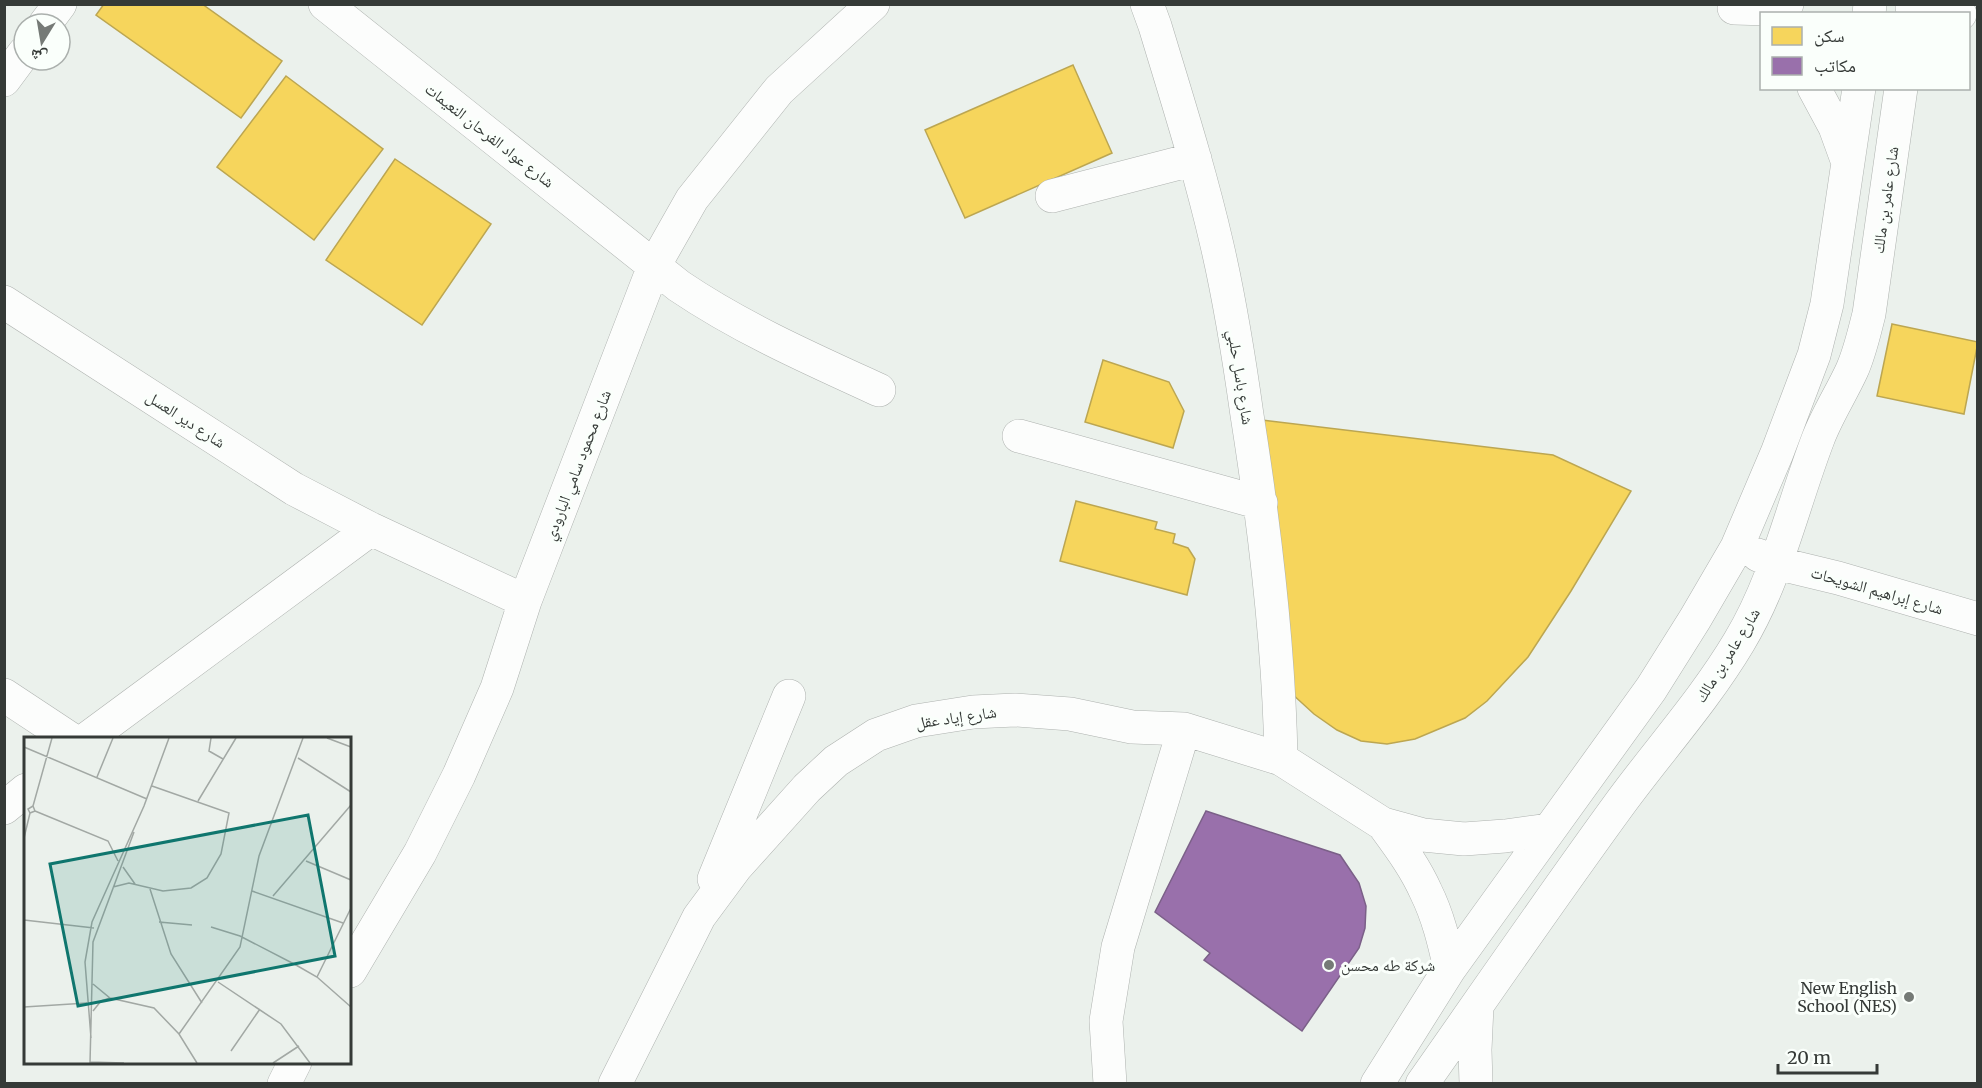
<svg xmlns="http://www.w3.org/2000/svg" width="1982" height="1088" font-family="Merriweather,'Noto Naskh Arabic',serif">
<style>
.homes{fill:#f6d55c;stroke:#bca651;stroke-width:1.5}
.offices{fill:#9970ab;stroke:#7b6088;stroke-width:1.5}
.lines{fill:none;stroke-linecap:round;stroke-linejoin:round}
.minor-casing{stroke:#aeb2af;stroke-width:34}
.minor{stroke:#fcfdfc;stroke-width:33}
.poi-dot{fill:#757a76;stroke:#fafffb;stroke-width:2}
.labels{text-anchor:middle;stroke-width:6;stroke-linejoin:round;paint-order:stroke}
.street-label{font-size:16px;fill:#353a37;stroke:#fafffb}
.poi-label{font-size:16px;fill:#353a37;stroke:#fafffb;text-anchor:start}
.inset-road{fill:none;stroke:#a2a8a4;stroke-width:1.5}
.view{fill:#0f766e;fill-opacity:0.15;stroke:#0f766e;stroke-width:3}
.inset-edge{fill:none;stroke:#353a37;stroke-width:3}
</style>
<rect width="100%" height="100%" fill="#ebf1ec"/>
<path class="homes" d="M104 4H202L282 61 241 118 96 15Z
M1073 65 1112 153 965 218 925 130Z
M286 76 383 149 314 240 217 167Z
M395 159 491 224 422 325 326 260Z
M1892 324 1978 342 1964 414 1877 396Z
M1103 360 1169 382 1184 411 1173 448 1085 422Z
M1262 420 1553 455 1631 491 1571 591 1528 657 1487 701 1465 718 1415 739 1387 744 1361 741 1337 730 1314 714 1291 693Z
M1076 501 1157 522 1155 529 1175 534 1173 543 1188 548 1195 559 1187 595 1060 561Z"/>
<path class="offices" d="M1206 811 1340 855 1359 883 1366 906 1365 928 1359 948 1302 1031 1204 960 1210 953 1155 912Z"/>
<g class="lines">
<g class="minor-casing">
<path id="minor" d="M325 4 679 286C741 328 811 359 879 390
M1147 4 1155 26C1177 99 1200 171 1217 245 1230 301 1239 358 1247 415 1265 529 1279 644 1281 759
M1912 7 1960 14
M1734 8 1769 9 1787 4
M1869 14 1870 4
M45 24 60 4
M4 80 24 53
M1814 88 1835 127 1847 160
M1052 196 1195 159
M4 302 294 489 371 529 525 601
M1019 436 1261 503
M1758 555 1776 563 1838 578 1978 619
M4 695 69 738
M88 738 371 529
M4 808 26 790
M1383 824C1399 846 1415 867 1426 892 1438 916 1444 942 1450 968
M714 879 789 696
M350 971 420 853 459 775 497 688 525 601 654 266 692 199 779 90 873 4
M284 1084 295 1062
M615 1084 699 917 736 867 807 788 836 761 876 735 916 721 973 712 1015 710 1070 714 1132 727 1184 729 1281 759 1383 824 1423 835 1464 839 1505 836 1549 830
M1110 1084 1106 1021 1118 947 1184 729
M1377 1084 1450 968 1651 689 1695 619 1737 547 1777 453 1814 355 1827 304 1859 88
M1422 1084C1488 990 1553 895 1621 802 1660 749 1705 699 1739 642 1777 579 1792 507 1818 439 1827 415 1841 394 1852 370 1860 352 1864 333 1869 314L1901 88
M1476 1084 1475 1050 1477 1006"/>
</g>
<use href="#minor" class="minor"/>
</g>
<g class="poi-dot">
<circle cx="1329" cy="965" r="6"/>
<circle cx="1909" cy="997" r="6"/>
</g>
<g class="labels">
<g class="street-label">
<text transform="translate(490 135) rotate(38)" y="6">شارع عواد الفرحان النعيمات</text>
<text transform="translate(1885 200) rotate(-82)" y="6">شارع عامر بن مالك</text>
<text transform="translate(1241 377) rotate(81)" y="6">شارع باسل حلبي</text>
<text transform="translate(186 419) rotate(33)" y="6">شارع دير العسل</text>
<text transform="translate(577 465) rotate(-69)" y="6">شارع محمود سامي البارودي</text>
<text transform="translate(1877 590) rotate(16)" y="6">شارع إبراهيم الشويحات</text>
<text transform="translate(1727 655) rotate(-58)" y="6">شارع عامر بن مالك</text>
<text transform="translate(956 717) rotate(-8)" y="6">شارع إياد عقل</text>
</g>
<g class="poi-label">
<text x="1341" y="971">شركة طه محسن</text>
<text x="1897" y="994" text-anchor="end">New English<tspan x="1897" dy="18">School (NES)</tspan></text>
</g>
</g>
<g transform="translate(24 737)">
<rect width="327" height="327" fill="#ebf1ec"/>
<path class="inset-road" d="M187 1 185 14 199 22M303 1 327 10M0 10 123 62M274 21 327 55M73 40 89 1M174 64 212 1M9 69 4 72 6 76 11 74 9 69 28 1M11 74 84 104 94 124M0 101 6 76M282 124 327 143M99 130 111 147M89 150 105 146 139 154 167 151 183 141 197 117 205 76 128 49M126 152 147 217 178 266M228 154 319 186M249 159 327 68M0 183 70 191M135 185 168 188M187 190 216 199 272 228 293 240 327 270M293 240 327 171M194 245 257 287 286 326M69 247 86 261 130 271 155 297 173 326M0 270 63 266M69 274 77 264 86 261M155 297 216 210 235 119 279 1M67 301 61 225 68 185 120 69 145 1M207 314 236 272M66 325 100 326M66 326 69 205 110 95M249 326 275 309"/>
<path class="view" d="M284 78 311 219 54 269 26 127Z"/>
<rect width="327" height="327" class="inset-edge"/>
</g>
<rect width="1982" height="1088" fill="none" stroke="#353a37" stroke-width="12"/>
<rect x="1760" y="12" width="210" height="78" fill="#fafffb" stroke="#abb0ad" stroke-width="1.5"/>
<rect x="1772" y="27" width="30" height="18" fill="#f6d55c" stroke="#abb0ad" stroke-width="1.5"/>
<text x="1814" y="42" font-size="18" fill="#353a37">سكن</text>
<rect x="1772" y="57" width="30" height="18" fill="#9970ab" stroke="#abb0ad" stroke-width="1.5"/>
<text x="1814" y="72" font-size="18" fill="#353a37">مكاتب</text>
<g transform="translate(42 42) rotate(191)"><circle r="28" fill="#fafffb" stroke="#abb0ad" stroke-width="1.5"/>
<path d="M0-4.5L10 22L0 15L-10 22Z" fill="#757a76"/>
<text y="-9" font-size="16" font-weight="bold" text-anchor="middle" fill="#353a37">ش</text>
</g>
<path d="M1778 1064v9h99v-9" fill="none" stroke="#353a37" stroke-width="3"/>
<text x="1787" y="1064" font-size="18" fill="#353a37" stroke="#fafffb" stroke-width="4.5" paint-order="stroke">20 m</text>
</svg>
